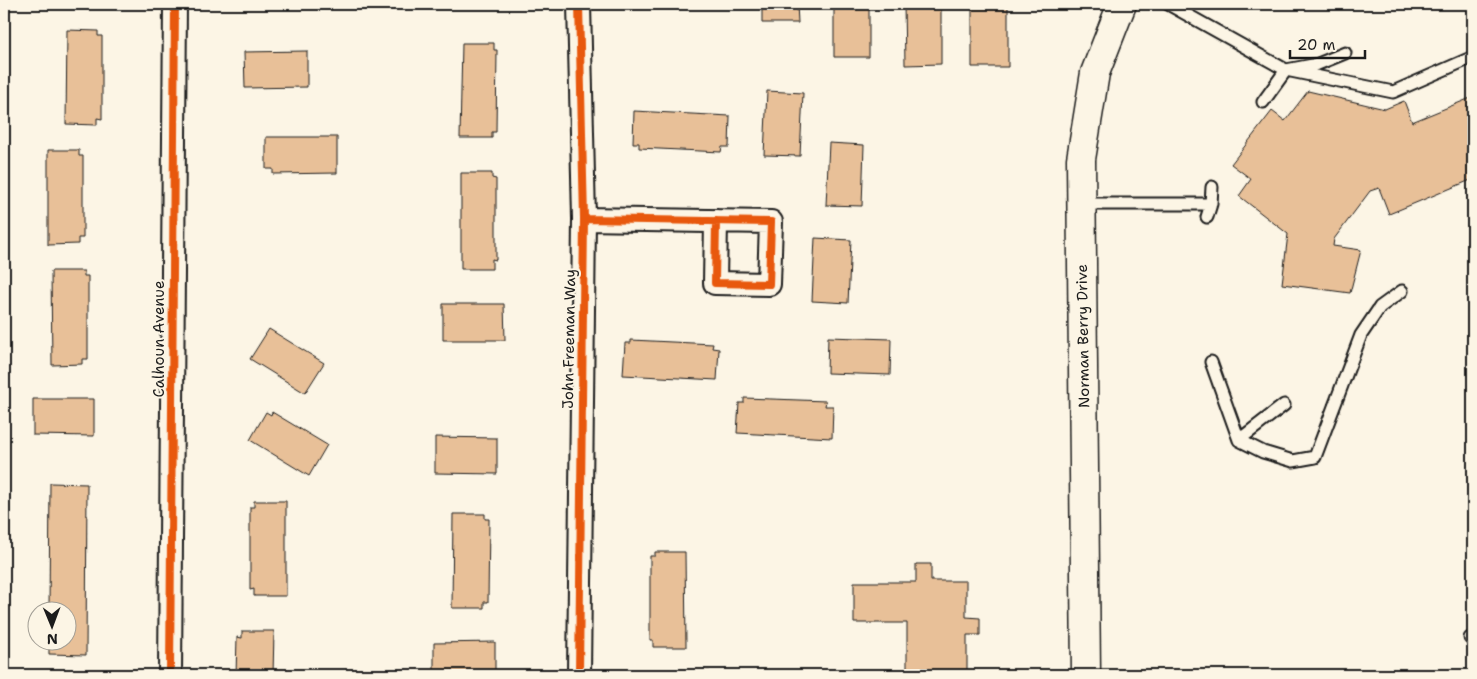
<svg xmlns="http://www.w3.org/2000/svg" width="1477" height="679" font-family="'Shantell Sans',sans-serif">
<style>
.building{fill:#e8c098;stroke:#1c1c1c}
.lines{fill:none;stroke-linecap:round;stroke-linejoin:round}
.lane-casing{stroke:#1c1c1c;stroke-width:15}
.street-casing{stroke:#1c1c1c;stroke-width:26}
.secondary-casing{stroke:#1c1c1c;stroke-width:31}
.lane{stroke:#fcf5e5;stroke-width:11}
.street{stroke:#fcf5e5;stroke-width:22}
.secondary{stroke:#fcf5e5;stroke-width:28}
.cycleway-casing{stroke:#fcf5e5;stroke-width:11}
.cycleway{stroke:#e8590c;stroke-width:8}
.labels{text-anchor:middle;stroke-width:4;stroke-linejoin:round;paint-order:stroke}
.street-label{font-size:15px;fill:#1c1c1c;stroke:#fcf5e5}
</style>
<rect width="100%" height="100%" fill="#fcf5e5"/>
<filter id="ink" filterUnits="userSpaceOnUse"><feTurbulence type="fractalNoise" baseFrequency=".02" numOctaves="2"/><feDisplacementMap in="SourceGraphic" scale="10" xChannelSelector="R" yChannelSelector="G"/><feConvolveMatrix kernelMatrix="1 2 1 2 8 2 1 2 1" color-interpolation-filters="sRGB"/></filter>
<g filter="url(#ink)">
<path class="building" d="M53 4H90V6H53Z
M762 4H797L798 23H762Z
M834 4H869V57H834Z
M904 4H941V64L905 65Z
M972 5H1008V67H972Z
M67 30 98 31V36H102V119L97 118V125L66 124Z
M462 43H494V50H497L496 132H492V138H460Z
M307 51V87L245 88 244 52Z
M767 91 803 93 800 156 764 155Z
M1308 91 1385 109 1404 101 1412 122 1473 97V179L1389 214 1379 188 1370 191 1334 239 1333 246 1361 250 1350 293 1282 284 1288 234 1239 196 1251 179 1231 164 1272 111 1285 121Z
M634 111 730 116 729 147H722L721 152 639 148V143H633Z
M266 137H337V173L273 174V169H266Z
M829 143 864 145 862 206 826 205Z
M48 150H79V156H83V238H78V244L48 245Z
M461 173H492V178L496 179V260L492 259V269H461Z
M815 238 851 240 848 303 812 301Z
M51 271H84V276H88V359H82V364L52 365Z
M443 304H504L505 340H443Z
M269 329 324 363 305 393 250 359Z
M828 337 891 339 890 375 827 373Z
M631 340 713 344 712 348 719 349 717 380 623 375 625 343H631Z
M744 398 826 401 825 406H833L832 438 737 433 739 403H744Z
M33 399H94V436L33 435Z
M266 412 271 415 272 412 327 445 309 476 250 440Z
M435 437 497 438V474L435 473Z
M50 483 87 484 86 655 49 654V642H68V612H49Z
M254 501H286V596H254V589L250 590V507H254Z
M453 514H485V519H489L488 602H484V608H452Z
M655 552H685L686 647H653V640H650V556H655Z
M916 564H931V581H966V617L980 618V635H967V671H907V623H854V582H916Z
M242 631H274L273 675H236L237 637 242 638Z
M495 642V675H434V643Z
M639 672H710V675H639Z"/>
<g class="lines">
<g class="lane-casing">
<path id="lane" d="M1168 4 1286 70 1393 92 1473 57
M1263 102 1286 70 1318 64 1345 53
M1082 204H1211
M1207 217 1211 204 1212 187
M1211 362 1239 440 1263 452 1293 461 1315 457 1361 335 1380 307 1402 291
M1239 440 1284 405
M1470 638H1473"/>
</g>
<g class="street-casing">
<path id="street" d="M584 219 771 222 769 284 715 283 716 221
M170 675 175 4
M579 675 584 219 579 4"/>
</g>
<g class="secondary-casing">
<path id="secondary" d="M1086 675 1081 159 1095 73 1122 4"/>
</g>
<use href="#lane" class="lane"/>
<use href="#street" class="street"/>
<use href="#secondary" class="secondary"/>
<g class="cycleway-casing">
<path id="cycleway" d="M584 219 771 222 769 284 715 283 716 221
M170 675 175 4
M579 675 584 219 579 4"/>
</g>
<use href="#cycleway" class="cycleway"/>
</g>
</g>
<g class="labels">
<g class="street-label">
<text transform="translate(1083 336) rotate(-91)" y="5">Norman Berry Drive</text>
<text transform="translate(159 339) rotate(-90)" y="5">Calhoun Avenue</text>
<text transform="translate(569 339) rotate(-89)" y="5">John Freeman Way</text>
</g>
</g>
<rect width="1477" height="679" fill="none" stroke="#fcf5e5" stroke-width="20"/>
<rect x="10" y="10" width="1457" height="659" fill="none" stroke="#1c1c1c" stroke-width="2" filter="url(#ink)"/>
<g transform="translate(52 626) rotate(179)"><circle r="24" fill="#fcf5e5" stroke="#a29e95"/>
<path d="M0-4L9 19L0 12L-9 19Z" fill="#1c1c1c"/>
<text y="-8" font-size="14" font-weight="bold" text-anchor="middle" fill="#1c1c1c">N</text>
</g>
<path d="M1290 50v8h75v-8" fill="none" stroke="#1c1c1c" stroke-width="2.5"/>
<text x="1297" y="50" font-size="15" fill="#1c1c1c" stroke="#fcf5e5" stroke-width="4" paint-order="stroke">20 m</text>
</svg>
